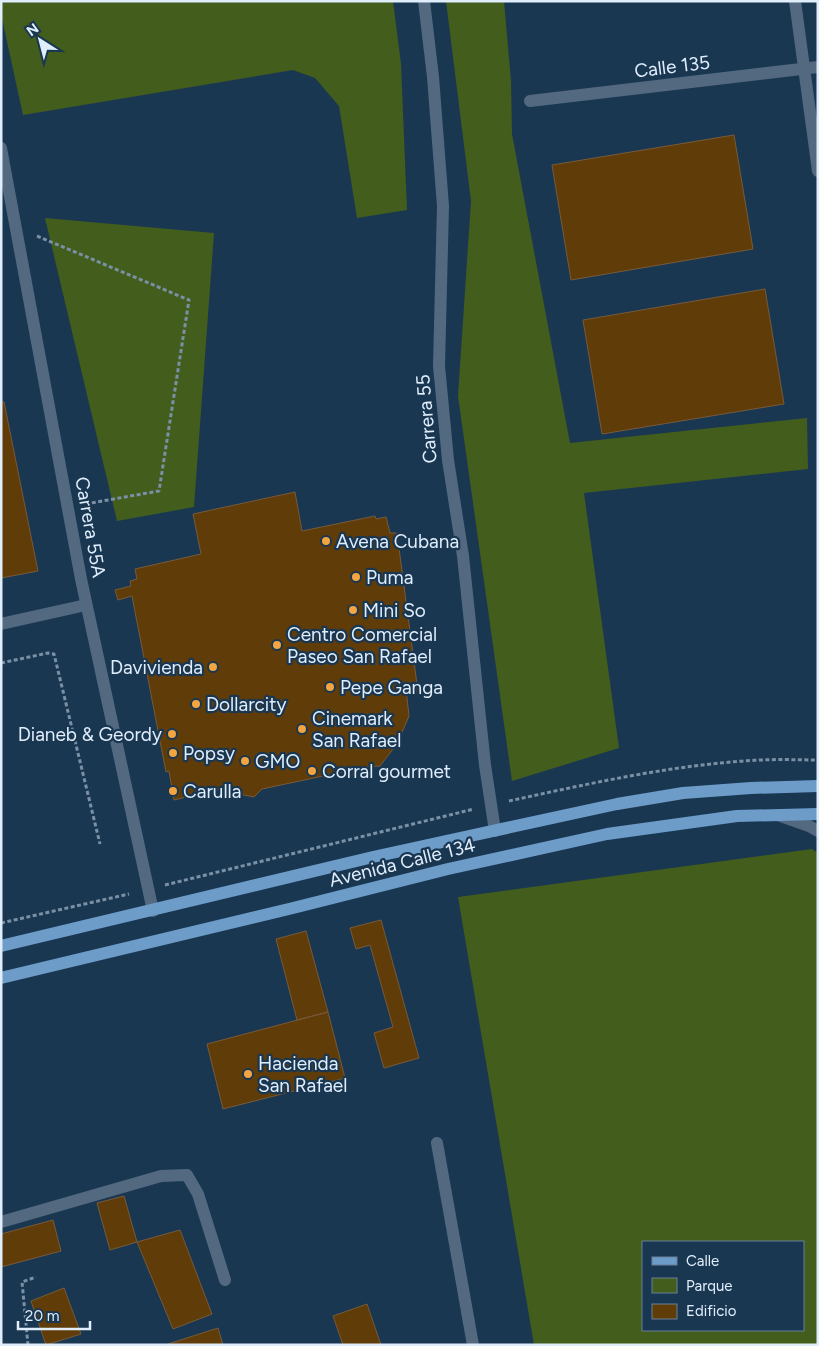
<svg xmlns="http://www.w3.org/2000/svg" width="819" height="1346" font-family="Figtree,sans-serif">
<style>
.green{fill:#435d1d;fill-rule:evenodd}
.building{fill:#603c08;stroke:#775a3a}
.lines{fill:none;stroke-linecap:round;stroke-linejoin:round}
.path{stroke:#7a90a4;stroke-width:3;stroke-dasharray:4 2.5;stroke-linecap:butt}
.service{stroke:#536980;stroke-width:12}
.minor{stroke:#536980;stroke-width:12}
.primary{stroke:#6d9cc9;stroke-width:12}
.poi-dot{fill:#f3a542;stroke:#1a3752;stroke-width:2}
.labels{text-anchor:middle;stroke-width:4.5;stroke-linejoin:round;paint-order:stroke}
.street-label{font-size:19px;fill:#e0edfb;stroke:#1a3752}
.poi-label{font-size:19px;fill:#e0edfb;stroke:#1a3752;text-anchor:start}
</style>
<rect width="100%" height="100%" fill="#1a3752"/>
<path class="green" d="M1 1H393L401 64 407 210 357 218 339 106 315 78 293 70 23 115 1 14Z
M446 1H504L511 81 512 134 570 443 807 418 808 469 584 493 619 748 512 781 458 396 471 201Z
M45 218 214 233 194 507 117 521Z
M812 849 818 853V1345H534L458 897ZM803 1242V1330H643V1242Z"/>
<path class="building" d="M734 135 753 249 571 280 552 165Z
M765 289 784 404 602 434 583 320Z
M1 402H4L38 571 1 578Z
M295 492 302 531 375 516 376 519 386 517 390 533H397L418 692 406 689 409 716 397 744 380 766 365 767 351 776 342 772 262 789 254 797 239 794 224 799 221 789 174 800 169 771 166 772 132 596 118 600 115 590 131 586 130 581 137 579 135 569 201 554 193 514Z
M381 920 419 1058 384 1068 374 1033 393 1027 370 945 356 949 350 928Z
M306 931 328 1012 297 1020 276 939Z
M328 1012 345 1078 223 1109 207 1044Z
M124 1196 137 1242 110 1250 97 1203Z
M53 1220 61 1251 1 1267V1234Z
M180 1230 212 1314 173 1329 137 1242Z
M64 1288 81 1334 46 1345 31 1301Z
M367 1304 381 1345H343L333 1316Z
M218 1328 223 1345H165Z"/>
<g class="lines">
<path class="path" d="M37 236 189 300 159 491 91 503
M1 663 48 653 54 654 100 844
M509 801C592 783 676 764 761 760 780 759 799 760 818 760
M165 885 474 809
M1 923 129 894
M28 1345 22 1282 36 1277"/>
<path class="service" d="M778 815 809 826 818 831
M437 1143 473 1345
M1 1222 161 1176 187 1175 198 1194 225 1280"/>
<path class="minor" d="M424 1 433 77 443 206 439 366 448 460 463 556 485 765 495 831
M795 1 818 171
M530 101 818 67
M1 148 81 579 153 911
M1 624 86 605"/>
<path class="primary" d="M1 946 373 857 617 804 683 793 751 788 818 786
M1 978 293 908 448 869 607 834 737 816 818 814"/>
</g>
<g class="poi-dot">
<circle cx="326" cy="541" r="5"/>
<circle cx="356" cy="577" r="5"/>
<circle cx="353" cy="610" r="5"/>
<circle cx="277" cy="645" r="5"/>
<circle cx="213" cy="667" r="5"/>
<circle cx="330" cy="687" r="5"/>
<circle cx="196" cy="704" r="5"/>
<circle cx="302" cy="729" r="5"/>
<circle cx="172" cy="734" r="5"/>
<circle cx="173" cy="753" r="5"/>
<circle cx="245" cy="761" r="5"/>
<circle cx="312" cy="771" r="5"/>
<circle cx="173" cy="791" r="5"/>
<circle cx="248" cy="1074" r="5"/>
</g>
<g class="labels">
<g class="street-label">
<text transform="translate(672 66) rotate(-7)" y="7">Calle 135</text>
<text transform="translate(426 419) rotate(-95)" y="7">Carrera 55</text>
<text transform="translate(91 527) rotate(80)" y="7">Carrera 55A</text>
<text transform="translate(402 862) rotate(-14)" y="7">Avenida Calle 134</text>
</g>
<g class="poi-label">
<text x="336" y="548">Avena Cubana</text>
<text x="366" y="584">Puma</text>
<text x="363" y="617">Mini So</text>
<text x="287" y="641">Centro Comercial<tspan x="287" dy="22">Paseo San Rafael</tspan></text>
<text x="203" y="674" text-anchor="end">Davivienda</text>
<text x="340" y="694">Pepe Ganga</text>
<text x="206" y="711">Dollarcity</text>
<text x="312" y="725">Cinemark<tspan x="312" dy="22">San Rafael</tspan></text>
<text x="162" y="741" text-anchor="end">Dianeb &amp; Geordy</text>
<text x="183" y="760">Popsy</text>
<text x="255" y="768">GMO</text>
<text x="322" y="778">Corral gourmet</text>
<text x="183" y="798">Carulla</text>
<text x="258" y="1070">Hacienda<tspan x="258" dy="22">San Rafael</tspan></text>
</g>
</g>
<rect width="819" height="1346" fill="none" stroke="#e0edfb" stroke-width="5"/>
<rect x="642" y="1241" width="162" height="90" fill="#1a3752" stroke="#698096"/>
<rect x="652" y="1257" width="25" height="8" fill="#6d9cc9" stroke="#698096"/>
<text x="686" y="1266" font-size="15" fill="#e0edfb">Calle</text>
<rect x="652" y="1278" width="25" height="15" fill="#435d1d" stroke="#698096"/>
<text x="686" y="1291" font-size="15" fill="#e0edfb">Parque</text>
<rect x="652" y="1304" width="25" height="15" fill="#603c08" stroke="#698096"/>
<text x="686" y="1316" font-size="15" fill="#e0edfb">Edificio</text>
<g transform="translate(40 40) rotate(324)" stroke="#1a3752" stroke-width="4" paint-order="stroke">
<path d="M0-4L9 19L0 12L-9 19Z" fill="#e0edfb"/>
<text y="-8" font-size="14" font-weight="bold" text-anchor="middle" fill="#e0edfb">N</text>
</g>
<path d="M18 1321v8h72v-8" fill="none" stroke="#e0edfb" stroke-width="2.5"/>
<text x="25" y="1321" font-size="15" fill="#e0edfb" stroke="#1a3752" stroke-width="4" paint-order="stroke">20 m</text>
</svg>
